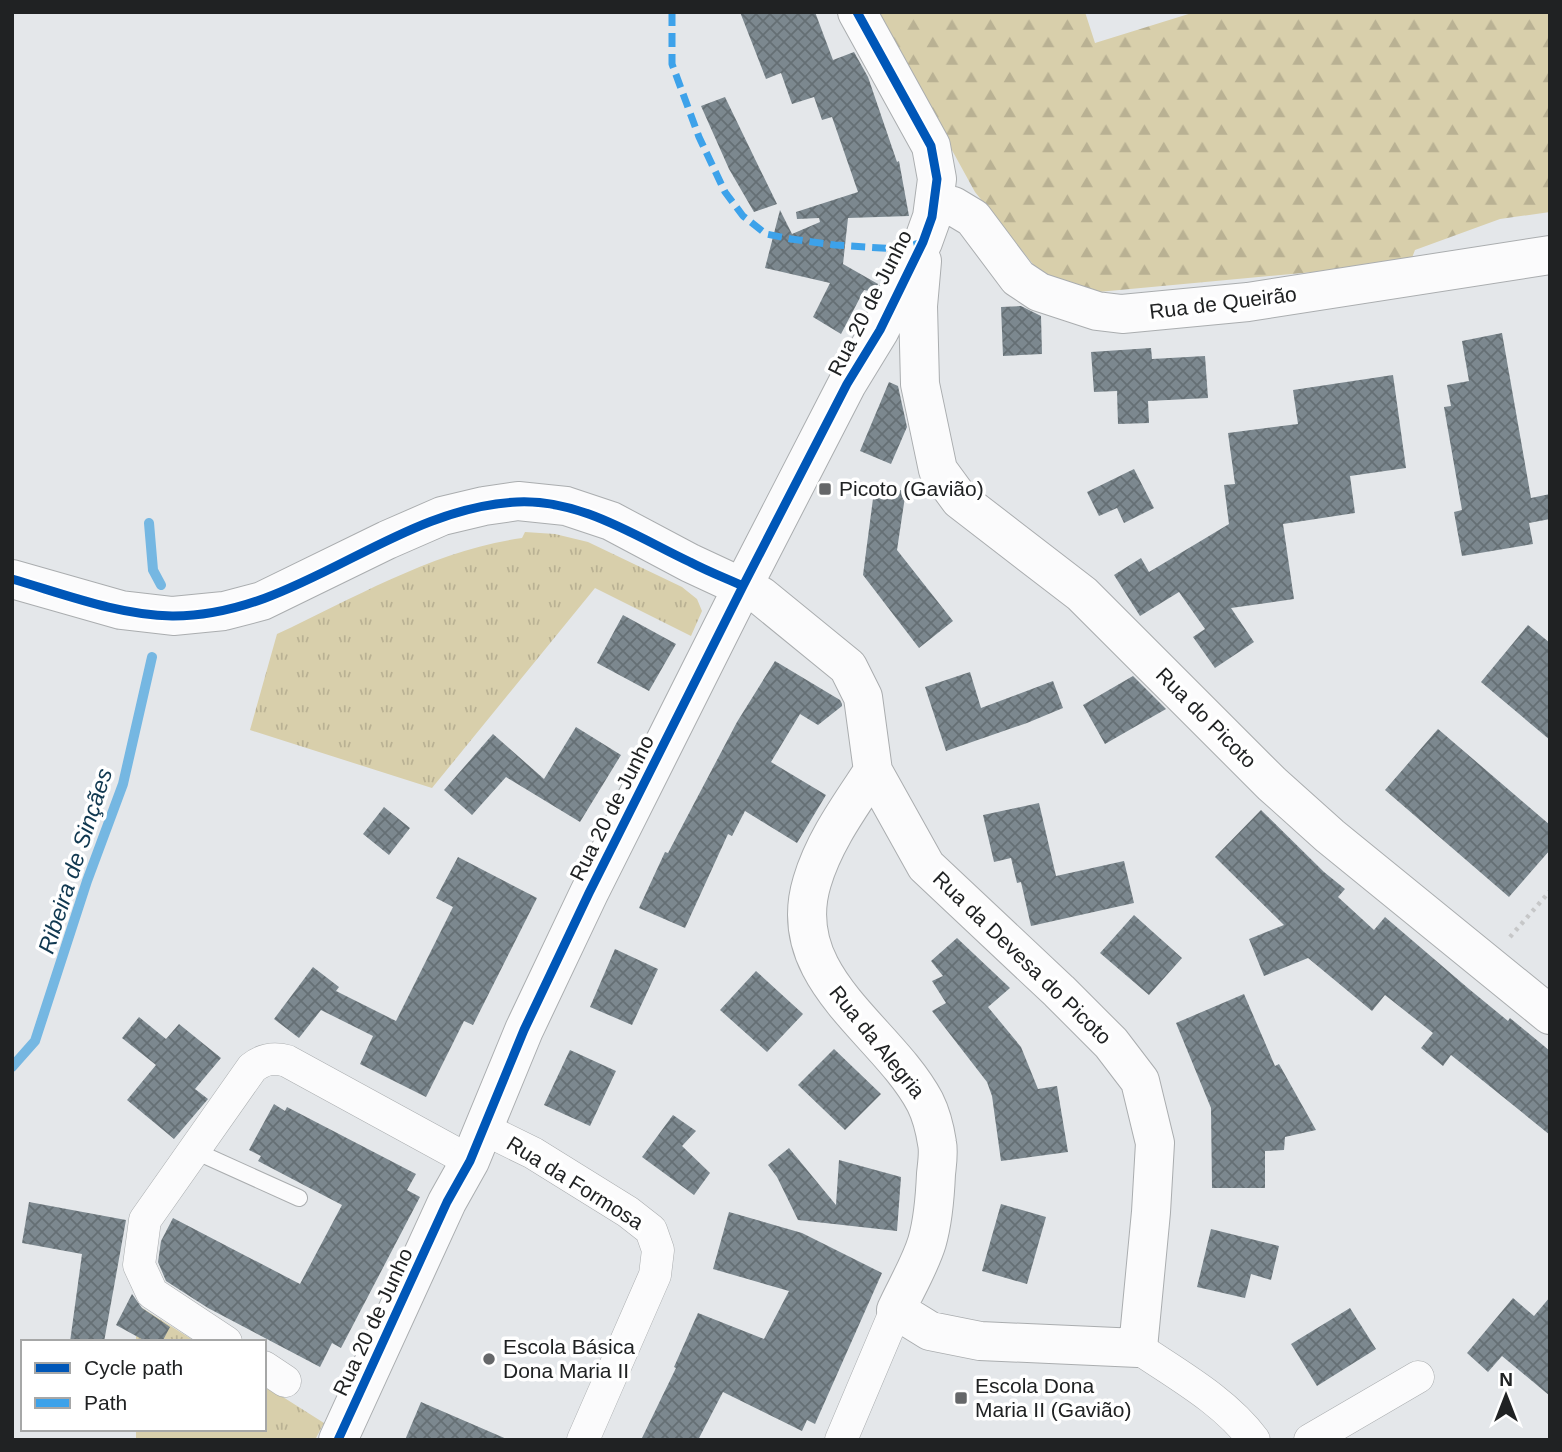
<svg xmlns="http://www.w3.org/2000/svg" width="1562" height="1452" font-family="Helvetica,sans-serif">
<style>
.grass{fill:url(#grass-tufts)}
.forest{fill:url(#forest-firs)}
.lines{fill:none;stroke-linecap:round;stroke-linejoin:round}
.stream{stroke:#75b7e2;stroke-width:10}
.building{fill:url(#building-cross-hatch)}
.lane-casing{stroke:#aaadaf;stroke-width:18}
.street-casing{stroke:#aaadaf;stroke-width:33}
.secondary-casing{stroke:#aaadaf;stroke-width:40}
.path{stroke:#c6c7c8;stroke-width:4.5;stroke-dasharray:3.5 5;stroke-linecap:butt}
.lane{stroke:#fbfbfc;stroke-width:16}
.street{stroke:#fbfbfc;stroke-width:32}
.secondary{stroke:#fbfbfc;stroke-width:38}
.quiet{stroke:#3da2ea;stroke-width:7;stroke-dasharray:14 7;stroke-linecap:butt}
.cycleway-casing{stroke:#fff;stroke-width:13}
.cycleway{stroke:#0057b8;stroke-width:9}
.poi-dot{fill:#656769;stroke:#fff;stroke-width:2.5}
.labels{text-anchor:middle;stroke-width:7;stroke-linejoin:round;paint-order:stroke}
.street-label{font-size:21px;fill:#202223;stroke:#fff}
.poi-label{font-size:21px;fill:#202223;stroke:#fff;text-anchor:start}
.water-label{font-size:23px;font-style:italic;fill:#103850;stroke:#fff}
</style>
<defs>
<pattern id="grass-tufts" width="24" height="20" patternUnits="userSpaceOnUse" patternTransform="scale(1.75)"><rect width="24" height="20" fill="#d8cfab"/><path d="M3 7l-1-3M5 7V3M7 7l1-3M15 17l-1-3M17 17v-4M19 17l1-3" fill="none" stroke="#b9b193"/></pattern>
<pattern id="forest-firs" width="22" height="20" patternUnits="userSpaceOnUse" patternTransform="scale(1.75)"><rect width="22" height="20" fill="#d8cfab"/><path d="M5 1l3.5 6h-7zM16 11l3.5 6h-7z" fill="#b9b193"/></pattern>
<pattern id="building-cross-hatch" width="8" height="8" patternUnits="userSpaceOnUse" patternTransform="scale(1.75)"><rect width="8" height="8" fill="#7c888f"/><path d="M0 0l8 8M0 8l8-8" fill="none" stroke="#656f74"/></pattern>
</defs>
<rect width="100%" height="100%" fill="#e4e7ea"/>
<path class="grass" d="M525 532 555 534 588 542 682 587 697 599 702 611 691 636 595 588 432 788 250 730 277 634C356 597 435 550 522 538Z
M136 1304 196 1342H136Z
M264 1385 324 1423 315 1440H136V1429H264Z"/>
<path class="forest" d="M876 12H1085L1095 43 1195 12H1550V212L1500 219 1415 250 1410 263 1098 292 1055 283 1036 268 975 192Z"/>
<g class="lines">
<path class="stream" d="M149 523 153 570 161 585
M12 1067 35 1041 87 881 123 784 152 657"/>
</g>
<path class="building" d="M740 12H815L833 60 854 52 868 77 897 162 899 161 909 216 848 218 843 264 878 284 874 292 864 290 841 334 813 317 830 283 765 268 780 210 792 234 820 222 819 218 797 219 796 212 858 192 832 117 822 120 814 97 792 104 781 73 766 79Z
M725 97 754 157 777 204 754 212 729 169 701 106Z
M1021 306 1041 316 1042 354 1003 356 1001 307Z
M1502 333 1531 498 1550 494V519L1529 523 1533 544 1462 556 1454 512 1462 510 1444 407 1451 406 1447 385 1469 381 1462 341Z
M1151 348 1152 359 1205 356 1208 398 1148 401 1149 423 1118 424 1117 391 1094 392 1091 352Z
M1393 375 1406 468 1350 476 1355 513 1283 524 1294 599 1231 608 1254 642 1215 668 1193 637 1205 629 1179 592 1140 616 1114 575 1141 558 1149 572 1229 524 1224 485 1235 484 1228 433 1298 424 1293 390Z
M889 382 898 386 907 427 891 464 860 451Z
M1134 469 1154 508 1124 523 1117 508 1099 516 1087 492Z
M906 490 897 550 953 621 919 648 863 575 874 491Z
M623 615 676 644 649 691 597 663Z
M1528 625 1550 643V740L1481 682Z
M775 661 840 700 842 704V706L818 725 800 714 771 762 826 795 797 843 745 811 732 836 728 834 685 928 639 908 665 852 668 853 737 722Z
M970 672 981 708 1053 681 1063 708 1027 723 946 751 925 687Z
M1133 676 1166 709 1105 744 1083 705Z
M576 727 621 755 580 822 506 777 472 815 444 790 493 734 544 779Z
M1438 729 1550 825V850L1509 897 1385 790Z
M1039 803 1056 876 1124 861 1134 903 1031 926 1021 882 1017 883 1011 858 994 862 983 815Z
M384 807 410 828 389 855 363 834Z
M1261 810 1324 872 1345 889 1338 897 1374 930 1385 917 1469 989 1508 1021 1510 1018 1550 1051V1135L1451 1055 1443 1066 1421 1048 1433 1033 1385 995 1372 1011 1308 958 1264 976 1249 939 1284 925 1215 857Z
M458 857 537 898 473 1025 464 1021 426 1097 360 1064 373 1036 321 1010 299 1038 274 1019 313 967 339 987 336 991 396 1021 453 907 436 898Z
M1134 915 1182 958 1149 995 1100 953Z
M957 938 1010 988 988 1007 1021 1047 1038 1089 1057 1086 1068 1152 1001 1161 992 1096 987 1082 932 1011 946 1003 932 981 943 976 931 961Z
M615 949 658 969 632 1025 590 1007Z
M756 971 803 1014 767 1052 720 1010Z
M1244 994 1275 1066 1279 1064 1316 1130 1285 1137 1284 1150 1265 1151V1188H1212L1211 1108 1176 1023Z
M139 1017 166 1039 179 1024 221 1058 195 1089 208 1099 174 1139 127 1100 156 1065 122 1038Z
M834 1049 881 1094 845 1130 798 1085Z
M570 1050 616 1071 590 1126 544 1105Z
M274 1104 285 1111 287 1107 416 1174 407 1190 420 1197 341 1348 332 1343 320 1367 208 1308 166 1281 158 1262 161 1241 173 1218 300 1284 342 1205 258 1161 261 1156 249 1150Z
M673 1115 696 1131 682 1146 710 1173 694 1195 642 1157Z
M789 1148 836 1205 839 1160 901 1177 897 1231 798 1220 777 1177 768 1165Z
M29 1202 126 1220 104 1342H70L82 1254 22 1243Z
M1001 1204 1046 1217 1027 1284 982 1271Z
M729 1212 802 1233 882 1273 815 1424 807 1420 802 1431 723 1392 698 1440H641L676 1368 674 1367 698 1313 764 1339 789 1291 713 1269Z
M1211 1229 1279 1246 1271 1280 1251 1274 1245 1298 1197 1287Z
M132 1294 142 1308 170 1327 162 1342H147L116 1325Z
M1550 1297V1396L1502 1356 1488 1372 1467 1353 1513 1298 1534 1316Z
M1350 1308 1376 1349 1317 1386 1291 1344Z
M421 1402 509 1440H405Z"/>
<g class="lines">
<g class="lane-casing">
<path id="lane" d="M195 1151 299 1198"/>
</g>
<g class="street-casing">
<path id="street" d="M484 1129 533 1153 628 1212 651 1230 658 1250 655 1275 583 1440
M226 1342 152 1293 139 1265 145 1220 252 1068C263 1059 273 1057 287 1061L470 1161
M1138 1348C1178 1375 1225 1401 1254 1440
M264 1367 285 1381
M841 1440 896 1310
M1310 1440 1418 1377"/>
</g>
<g class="secondary-casing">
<path id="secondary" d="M936 202 953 206 973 218 1018 278 1039 292 1097 311 1122 314 1248 302 1550 255
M922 261 918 306 920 384 938 470 960 500 1082 594 1272 784 1330 836 1550 1015
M12 579 121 610 173 616 224 611 262 601 387 540 442 516 484 506 518 501 566 506 611 521 690 563 761 596 848 667 863 697 873 771 926 866 1059 991 1111 1043 1140 1081 1155 1143 1151 1212 1138 1348 980 1341 930 1331 896 1310C906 1288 920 1265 927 1242 933 1221 935 1197 936 1174 937 1164 939 1152 937 1143 935 1130 931 1114 925 1102 886 1029 783 978 812 882 824 841 850 806 873 771
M338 1440 447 1202 470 1161 524 1030 589 893 743 586 847 384 880 330 923 242 932 217 937 179 931 146 857 12"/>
</g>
<path class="path" d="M1510 937 1550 891"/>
<use href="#lane" class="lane"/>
<use href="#street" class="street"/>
<use href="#secondary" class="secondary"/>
<path class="quiet" d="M672 12V64L699 137 725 192 743 216 766 234 791 239 835 245 897 249 923 242"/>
<g class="cycleway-casing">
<path id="cycleway" d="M12 579C64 594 118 615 172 616 298 617 392 508 517 502 581 499 635 536 690 562 707 571 725 578 743 586
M338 1440 447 1202 470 1161 524 1030 589 893 743 586 847 384 880 330 923 242 932 217 937 179 931 146 857 12"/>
</g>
<use href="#cycleway" class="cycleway"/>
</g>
<g class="poi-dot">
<rect x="818" y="482" width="14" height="14" rx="3.5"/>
<circle cx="489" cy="1359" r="7"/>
<rect x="954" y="1391" width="14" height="14" rx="3.5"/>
</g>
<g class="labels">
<g class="street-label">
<text transform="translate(870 303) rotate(-63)" y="7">Rua 20 de Junho</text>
<text transform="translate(1223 303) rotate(-7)" y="7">Rua de Queirão</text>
<text transform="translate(1206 718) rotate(45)" y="7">Rua do Picoto</text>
<text transform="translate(612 808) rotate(-63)" y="7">Rua 20 de Junho</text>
<text transform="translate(1022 958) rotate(44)" y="7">Rua da Devesa do Picoto</text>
<text transform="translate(877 1042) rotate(51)" y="7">Rua da Alegria</text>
<text transform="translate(575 1183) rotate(32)" y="7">Rua da Formosa</text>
<text transform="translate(373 1322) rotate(-65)" y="7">Rua 20 de Junho</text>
</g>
<g class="poi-label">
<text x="839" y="496">Picoto (Gavião)</text>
<text x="503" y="1354">Escola Básica<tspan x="503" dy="24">Dona Maria II</tspan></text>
<text x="975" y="1393">Escola Dona<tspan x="975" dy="24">Maria II (Gavião)</tspan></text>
</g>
<g class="water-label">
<text transform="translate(75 861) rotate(-72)" y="8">Ribeira de Sinçães</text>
</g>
</g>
<rect width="1562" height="1452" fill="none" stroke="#202223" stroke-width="28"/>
<rect x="21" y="1340" width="245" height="91" fill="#ffffff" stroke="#a6a7a7" stroke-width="2"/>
<rect x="35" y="1363" width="35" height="10" fill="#0057b8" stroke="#a6a7a7" stroke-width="2"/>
<text x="84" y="1375" font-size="21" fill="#202223">Cycle path</text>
<rect x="35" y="1398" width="35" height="10" fill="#3da2ea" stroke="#a6a7a7" stroke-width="2"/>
<text x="84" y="1410" font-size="21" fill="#202223">Path</text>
<g transform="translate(1506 1396)" stroke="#ffffff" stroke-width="5" paint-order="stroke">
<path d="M0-5L12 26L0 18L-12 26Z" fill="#202223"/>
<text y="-10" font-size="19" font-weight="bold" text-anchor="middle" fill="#202223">N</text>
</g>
</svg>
